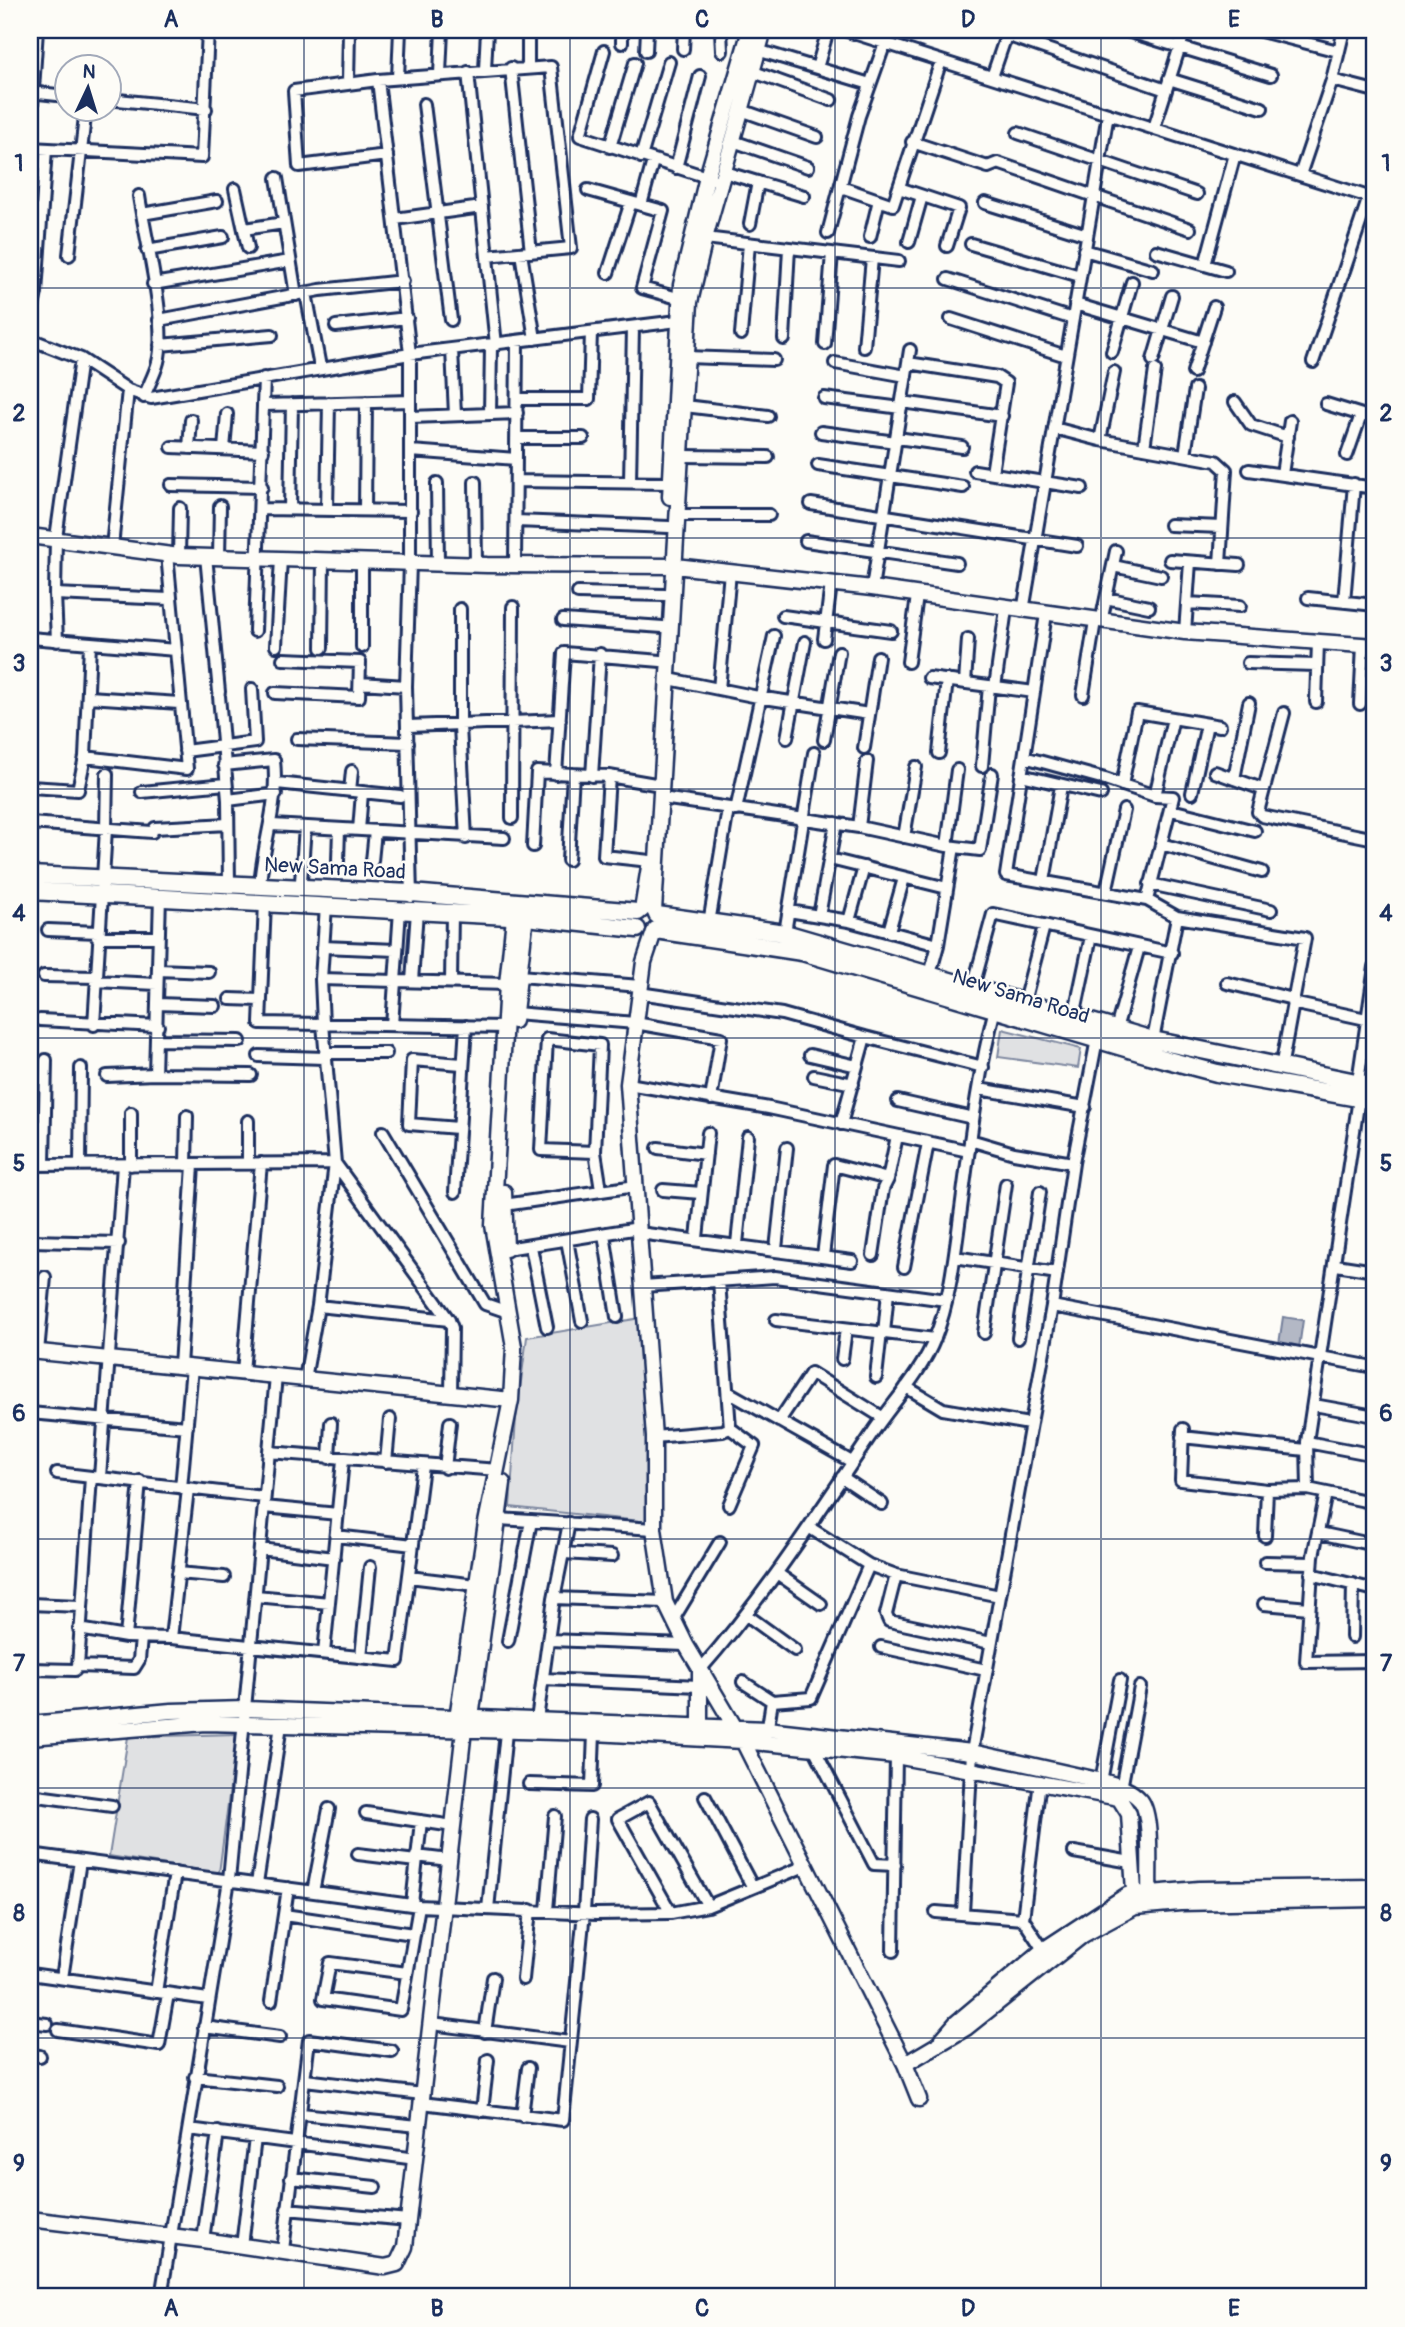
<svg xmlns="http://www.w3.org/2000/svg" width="1405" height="2327" font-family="Pangolin,sans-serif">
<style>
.green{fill:#e0e1e3;stroke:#7e88a0;stroke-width:2}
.water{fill:#b3b8c5;stroke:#76819c;stroke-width:2}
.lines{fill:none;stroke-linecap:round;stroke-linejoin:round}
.minor-casing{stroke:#1b2f5e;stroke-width:16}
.tertiary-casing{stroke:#1b2f5e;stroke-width:19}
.secondary-casing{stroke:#1b2f5e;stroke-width:21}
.minor{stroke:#fdfcf7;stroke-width:10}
.tertiary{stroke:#fdfcf7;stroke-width:14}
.secondary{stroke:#fdfcf7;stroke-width:16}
.grid{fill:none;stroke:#1b2f5e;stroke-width:2;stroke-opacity:0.55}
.labels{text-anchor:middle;stroke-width:5;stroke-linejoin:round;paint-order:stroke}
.street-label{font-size:21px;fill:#1b2f5e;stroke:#fdfcf7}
.neatline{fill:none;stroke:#1b2f5e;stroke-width:2.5}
.grid-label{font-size:23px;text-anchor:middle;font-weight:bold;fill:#1b2f5e}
</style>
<rect width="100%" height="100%" fill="#fdfcf7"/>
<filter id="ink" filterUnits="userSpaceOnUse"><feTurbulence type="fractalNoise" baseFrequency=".0143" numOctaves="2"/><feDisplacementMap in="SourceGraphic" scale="14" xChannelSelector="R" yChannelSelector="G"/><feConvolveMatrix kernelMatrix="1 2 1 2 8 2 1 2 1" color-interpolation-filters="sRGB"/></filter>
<g filter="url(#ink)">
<path class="green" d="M1002 1029 1081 1049 1078 1068 998 1057Z
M641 1318 648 1419 649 1522 510 1507 516 1418 527 1337Z
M237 1734 219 1873 109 1856 128 1737Z"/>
<path class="water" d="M1283 1317 1303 1320 1299 1348 1279 1344Z"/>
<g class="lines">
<g class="minor-casing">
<path id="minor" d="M173 30 208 31
M721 30 722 51
M844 30 1375 199
M1124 30 1271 75
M1257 30 1338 51
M1006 35 1166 90
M622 43V30
M683 49 684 30
M757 50 870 84
M604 51 580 136 713 179
M646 51 647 30
M511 68 531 252
M528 68V30
M817 68 828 30
M485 70 487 30
M751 71 831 100
M468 72 496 345
M440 74 442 30
M992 77 1008 30
M398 78 400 30
M1169 79 1262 108
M378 80 410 354V563L406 686 411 897
M1332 80 1375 91
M348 84 349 30
M30 92 66 96
M108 99 206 109
M424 104 451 320
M741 110 817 137
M1154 128 1185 30
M1018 133 1197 194
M30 134 37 30
M733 141 808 167
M912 142 988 167 998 163 1190 229
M610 147 635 63
M30 148 202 157 208 30
M387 155 299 166 294 91 378 80 551 67 571 248 487 256
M641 157 669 62
M676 168 700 76
M724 172 804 196
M1300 175 1332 80 1344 30
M277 178 296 295
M841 187 893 205 941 61
M899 188 959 208 947 246
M235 189 248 248
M588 190 663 211 642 288 685 300
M139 196C145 237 168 324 158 362 155 374 148 386 144 397
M985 203 1087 235
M641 205 653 161
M142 214 217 201
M395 219 482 207
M750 224 758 182
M244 229 284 223
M828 233 859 116 885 43
M870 237 879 200
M705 238 899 261
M909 242 922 196
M971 244 1080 276
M147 250 223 237
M1084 250 1153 270
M1156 251 1226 271
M521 253 535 339
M69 255 86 108
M1205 265 1235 154
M608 273 631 202
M948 279 1073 319
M153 284 290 261
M306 293 320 367
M1075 304 1203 342
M951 319 1066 356
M30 320 36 293 46 149
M159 320 320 290 403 281
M336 326 407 318
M741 334 749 244
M30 339 81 359 128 390 151 398 410 354 686 320
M784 339 789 248
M825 344 832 253
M160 345 272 335
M864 347 872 258
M452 349 455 415
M1112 352 1132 282
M686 357 774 360
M81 359 56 538 55 594 169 599
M1153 360 1172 296
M1313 362 1369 197
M835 363 906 376
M908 363 997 377 1006 383 992 473
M1193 372 1214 307
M824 398 901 408
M517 399H589L591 332
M902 402 1002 416
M1235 402 1251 425 1288 437
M1326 404 1375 419
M265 405 410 401
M685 406 768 416
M490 414 491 345
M411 417 517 413
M1054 428 1100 440 1216 461 1226 470 1220 564
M821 432 896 442
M516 438H583
M897 438 962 447
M1100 440 1114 372
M172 447 263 451
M189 448 191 420
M1144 448 1155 370
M224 449 227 414
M411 451 516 459
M1185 455 1195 389
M1347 455 1361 415
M682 456 768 457
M818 465 963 487
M1249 470 1375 488
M975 471 1082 488
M1282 474 1290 421
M516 481 670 483
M630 481 633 327
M475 482 476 565
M437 483 438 563
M171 485 262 487
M811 504 1077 546
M261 509 411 511
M290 509 292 404
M327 510 329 403
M365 510 366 402
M678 515H769
M516 521 669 527
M1170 525 1222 527
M806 541 957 563
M112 547 128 390
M179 556 180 508
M206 556 219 692
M219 557 220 506
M1170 560 1239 565
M362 561V647
M515 565 517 341
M1113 566 1161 576
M872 588 910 350
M578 593 665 595
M55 594 57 641
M1106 598 1149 607
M1308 598 1375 605
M1344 602 1354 484
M1187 603 1240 606
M460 609V726L466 838
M1023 611 1108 114
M1046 614 1006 875 1147 900 1177 917 1153 1040
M783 616 891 631
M563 620 663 627
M1101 622 1116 551
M255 631 264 378
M1185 632 1190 562
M30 638 176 650
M824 639 831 584
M276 646 281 559
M322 648 323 559
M908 662 917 596
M1248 663 1317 665
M929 678 1034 692
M669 679 758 697 869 714
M360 683 406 686
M965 683 968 639
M995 687 1006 609
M719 689 730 572
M275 693 359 697 360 662 283 659
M1083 695 1095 621
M219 696 228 800 229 884
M89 697 179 703
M1316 702 1318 642
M1360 704 1363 645
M1284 713 1258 812 1262 816 1375 839
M409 726 560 720
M787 738 805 642
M297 739 408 743
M824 740 839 652
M864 748 878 657
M185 751 255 742 252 689
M939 753 947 680
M85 757 187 769 167 554
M1024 757 1105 779 1155 796 1173 797 1147 900
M224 765 274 760C279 806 263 841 260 885
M982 766 989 686
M1215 772 1262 789
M556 774 564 653 661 661
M1021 775 1101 794
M592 776 600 654
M609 776 604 856 650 861
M1234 779 1249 703
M277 783 400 796
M1122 785 1137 712 1220 726
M30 787 78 790 85 757 90 644
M350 791 352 771
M142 792 226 784
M1192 793 1207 724
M1155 796 1173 718
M662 798 859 827 947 846 980 850 992 774
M228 800 276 794
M736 810 774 636
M1171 810 1255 831
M512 818 513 607
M30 823 152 832
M272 825 504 838
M859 827 867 761
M155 828 228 824
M359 830 362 793
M904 837 916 767
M1161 844 1262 872
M533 846 537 772 609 776 655 784
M947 846 957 770
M830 859 947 888
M568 860 573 774
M338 861 339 829
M372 861 375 831
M301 881 305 827
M1044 881 1061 786
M1150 884 1271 910
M1106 892 1124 810
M265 902 260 1023 505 1027
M789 911 849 921 938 945
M819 916 836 823
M1177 917 1305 938 1281 1068
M849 921 864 867
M709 923 728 809
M48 930 98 932
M889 931 904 878
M97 937H158
M784 939 814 753
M323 947 396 950
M158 970 209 972
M930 974 938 945 954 847
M44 976 96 977
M520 976 640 986
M321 979 507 984
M95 981 157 984
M412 981 417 911
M451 982 452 913
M1227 983 1293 999
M973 987 993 914 1172 953
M639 993 782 1014 865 1037 841 1124
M230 999 260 1000
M1024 1002 1044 926
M1292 1003 1366 1019
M158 1004 215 1006
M515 1013 635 1023 721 1038 711 1099
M1074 1017 1091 936
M40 1020 158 1026
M94 1025 106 829 107 774
M392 1025 400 910
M1116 1029 1139 947
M865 1037 983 1067
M157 1040 240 1041
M325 1053H386
M810 1055 857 1066
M259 1056 325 1058
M155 1074 251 1075
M107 1076 155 1074 160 896
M814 1076 853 1084
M628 1084 769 1108 969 1151
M1357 1088 1375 967
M979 1089 1085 1107
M898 1101 973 1118
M458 1128 409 1124 412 1060 462 1064
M383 1132 485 1304 508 1312
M970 1140 1014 1153 1073 1163
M658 1148 706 1154
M595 1152 541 1150 547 1039 600 1045 595 1152 601 1190
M248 1163V1121
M44 1164 46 1060
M30 1165 335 1163 449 1320 452 1328 451 1394
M80 1165 81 1068
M131 1165V1113
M186 1165 187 1116
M663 1190 701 1193
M455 1192 466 1026
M504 1205 636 1186
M639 1233 852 1261
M604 1234 617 1317
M697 1238 708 1133
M567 1240 582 1321
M30 1241 119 1243
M737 1244 748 1137
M531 1247 547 1327
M506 1249 639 1228
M776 1249 787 1148
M873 1255 883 1189 888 1179 897 1136
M823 1256 834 1165 888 1179
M955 1257 1057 1273
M1336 1265 1375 1271
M904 1267 928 1143
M643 1286 775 1277 946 1300
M318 1306 449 1320
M1052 1306 1373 1367
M776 1320 935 1339
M884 1333 888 1292
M984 1333 1006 1184
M1018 1338 1040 1192
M38 1352 45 1277
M842 1359 846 1329
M180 1366 193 1165
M243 1372 261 1163
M876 1377 881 1332
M305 1379 318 1306 335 1163 323 1024 321 979 326 906
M906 1387 943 1409 1029 1424
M728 1392 852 1462
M1314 1405 1375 1416
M30 1413 187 1427
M779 1421 811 1373 882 1417
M1183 1429 1181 1480 1267 1490 1308 1489 1375 1503
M654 1437 723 1431 730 1428 719 1281
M1182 1437 1306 1450
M1307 1442 1375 1455
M269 1452 498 1470
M329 1458 331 1423
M386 1462 390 1419
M445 1468 450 1423
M57 1473 264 1497
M100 1477 123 1165
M842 1477 882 1504
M181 1488 192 1367
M1308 1489 1307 1442 1359 1098
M1326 1493 1313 1556 1306 1662 1375 1661
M1370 1501 1375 1467
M729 1505 754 1446 730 1428
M264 1507 338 1514
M499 1519 654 1529
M810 1528 869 1565 896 1575 1000 1596
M1319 1533 1375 1545
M336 1536 413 1545
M1265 1536 1267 1490
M260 1549 334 1558
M564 1553 612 1556
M1265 1562 1312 1563
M178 1573 224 1577
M778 1574 821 1604
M1311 1574 1375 1590
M896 1575 886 1614 889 1621 991 1643
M409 1577 476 1585
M256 1596 329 1603
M554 1598 665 1602
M30 1604 80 1606
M1264 1604 1309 1608
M748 1616 795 1650
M674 1618 720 1542
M79 1629 126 1637 171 1638 398 1661 423 1466
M126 1637 140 1481
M1352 1637 1353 1584
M171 1638 188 1489
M549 1640 686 1645
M508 1641 531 1521
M881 1647 986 1670
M324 1653 343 1460
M361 1657 370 1567
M78 1666 134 1668 139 1660 141 1638
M30 1669 75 1670 78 1666 91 1477
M700 1670C765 1596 816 1516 871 1435 892 1403 921 1374 935 1338 951 1298 955 1251 961 1209 970 1141 978 1072 996 1005
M544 1679 699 1686
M743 1682 772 1701
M536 1727 554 1598 569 1523
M767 1733 772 1701 811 1698 869 1565
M813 1746 874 1864 895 1865
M529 1784 592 1786 594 1733
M1100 1787 1120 1680
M1120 1794 1140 1687
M30 1795 112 1806
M705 1797 752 1886
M366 1813 453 1826
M1074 1852 1131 1862
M30 1854 419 1906 596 1914 671 1913 708 1906 805 1866
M358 1854 416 1861
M416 1856 449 1860
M257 1884 281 1725
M313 1892 329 1809
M412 1904 421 1821
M488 1909 506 1732
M547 1910 555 1816
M936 1912 1023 1919 1046 1954
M671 1913 618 1819 649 1802 708 1906
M963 1913 972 1752 1052 1306 1073 1163 1098 1034
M284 1915 413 1934
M1023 1919 1040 1781
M893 1951 896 1756
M407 1973 330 1963 323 1999 401 2010 419 1906
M30 1974 208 1999
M62 1978 80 1861
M523 1979 530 1910
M156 1992 175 1873
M271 2001 288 1888
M30 2022 47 2024
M432 2024 570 2042
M204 2027 280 2037
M58 2030 159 2045 168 1994
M485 2032 493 1978
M30 2055 40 2056
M195 2077 277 2086
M305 2080 422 2094
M422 2103 563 2120 584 1912 590 1819
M482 2111 488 2060
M301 2114 418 2126
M522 2116 528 2068
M189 2129 416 2159
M291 2178 375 2187
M287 2209 408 2220
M203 2240 218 2132
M242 2246 255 2138
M283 2250 309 2040 392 2051
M161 2297 229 1880 276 1376"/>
</g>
<g class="tertiary-casing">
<path id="tertiary" d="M670 497 681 285 707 177 750 30
M30 536 179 556 487 565 675 566 872 588 1185 632 1375 646
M642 910 649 867
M654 911 690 302 705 238 764 30
M654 932 644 962 628 1084 654 1437V1529L665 1602 686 1645 743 1741 905 2064 919 2099
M514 1021 527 906
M504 1192 506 1249
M30 1351 511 1400
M457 1718 486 1523 511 1400 514 1347 493 1225 507 984 515 908
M471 1718 503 1483
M30 1724 171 1711 245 1709 767 1729 972 1752 1102 1781C1116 1785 1131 1789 1141 1801 1154 1819 1147 1881 1150 1905
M700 1734V1670
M30 1737 206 1723 594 1733 743 1741 896 1756 1119 1798 1129 1814 1135 1907
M943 2038 956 2023 1043 1950 1127 1895 1199 1889 1375 1887
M905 2064 966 2028 1083 1935 1135 1907 1180 1903 1375 1899
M30 2219 203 2240 385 2267 397 2264 405 2247 465 1721"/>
</g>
<g class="secondary-casing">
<path id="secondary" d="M30 875 411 893 638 912
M30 891 526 917 637 929
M657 915 785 933 1153 1040 1375 1086
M656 930 802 952 1149 1055 1217 1073 1375 1101"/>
</g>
<use href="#minor" class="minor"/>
<use href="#tertiary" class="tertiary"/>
<use href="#secondary" class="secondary"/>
</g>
</g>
<path class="grid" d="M304 30V2297M570 30V2297M835 30V2297M1101 30V2297M30 288H1375M30 538H1375M30 789H1375M30 1038H1375M30 1288H1375M30 1539H1375M30 1788H1375M30 2038H1375"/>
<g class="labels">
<g class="street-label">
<text transform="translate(335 868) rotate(3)" y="7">New Sama Road</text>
<text transform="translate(1021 996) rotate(17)" y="7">New Sama Road</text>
</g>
</g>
<rect width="1405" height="2327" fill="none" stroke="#fdfcf7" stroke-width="77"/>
<g transform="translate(88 88) rotate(4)"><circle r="33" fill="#fdfcf7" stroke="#a3aaba" stroke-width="2"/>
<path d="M0-5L12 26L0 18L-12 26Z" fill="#1b2f5e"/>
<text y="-10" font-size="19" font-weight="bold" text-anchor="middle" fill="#1b2f5e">N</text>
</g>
<rect x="38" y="38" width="1328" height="2250" class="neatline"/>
<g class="grid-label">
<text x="171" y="27">A</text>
<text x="437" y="27">B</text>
<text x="702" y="27">C</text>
<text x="968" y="27">D</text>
<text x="1234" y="27">E</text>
<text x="19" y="171">1</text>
<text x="1386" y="171">1</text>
<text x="19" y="421">2</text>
<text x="1386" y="421">2</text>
<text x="19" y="671">3</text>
<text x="1386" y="671">3</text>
<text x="19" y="921">4</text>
<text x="1386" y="921">4</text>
<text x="19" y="1171">5</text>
<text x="1386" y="1171">5</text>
<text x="19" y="1421">6</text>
<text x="1386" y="1421">6</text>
<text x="19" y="1671">7</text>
<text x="1386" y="1671">7</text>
<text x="19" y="1921">8</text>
<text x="1386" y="1921">8</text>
<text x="19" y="2171">9</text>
<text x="1386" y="2171">9</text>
<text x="171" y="2316">A</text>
<text x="437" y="2316">B</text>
<text x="702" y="2316">C</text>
<text x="968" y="2316">D</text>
<text x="1234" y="2316">E</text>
</g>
</svg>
